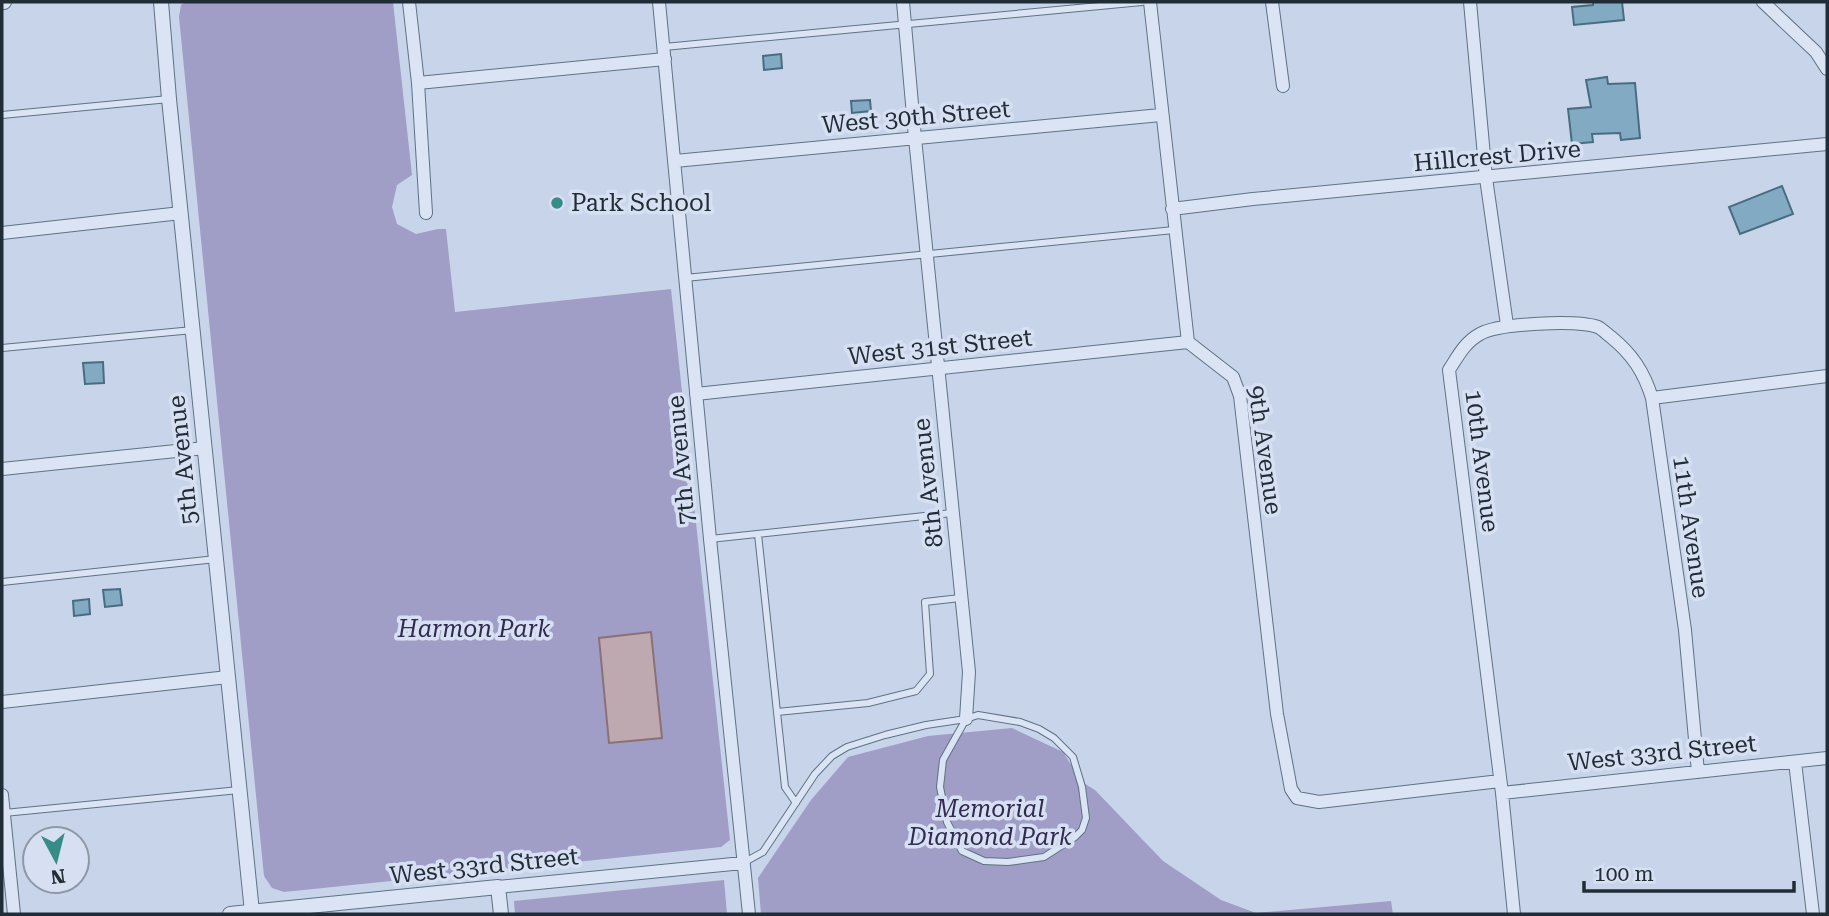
<svg xmlns="http://www.w3.org/2000/svg" width="1829" height="916" font-family="'Roboto Serif',serif">
<style>
.green{fill:#a09dc7}
.water{fill:#bea9b0;stroke:#8c7078;stroke-width:2}
.building{fill:#82abc3;stroke:#486c80;stroke-width:2}
.lines{fill:none;stroke-linecap:round;stroke-linejoin:round}
.service-casing{stroke:#5f7283;stroke-width:8}
.minor-casing{stroke:#5f7283;stroke-width:14}
.tertiary-casing{stroke:#5f7283;stroke-width:16}
.service{stroke:#dbe4f5;stroke-width:6}
.minor{stroke:#dbe4f5;stroke-width:12}
.tertiary{stroke:#dbe4f5;stroke-width:14}
.poi-dot{fill:#368c87;stroke:#d7e0f2;stroke-width:2.5}
.labels{text-anchor:middle;stroke-width:7;stroke-linejoin:round;paint-order:stroke}
.street-label{font-size:24px;fill:#212d36;stroke:#d7e0f2}
.poi-label{font-size:24px;fill:#212d36;stroke:#d7e0f2;text-anchor:start}
.park-label{font-size:24px;font-style:italic;fill:#322a50;stroke:#d7e0f2}
</style>
<rect width="100%" height="100%" fill="#c8d4e9"/>
<path class="green" d="M185 2H393L412 175 397 185 392 207 397 224 416 234 438 229H446L455 312 671 289 730 840 721 847 284 892 272 888 264 876 179 17 181 5Z
M1012 728 1063 752 1082 782 1095 790 1163 861 1221 900 1256 913 1391 901 1393 914H761L758 878 811 800 848 757 928 736Z
M724 880 727 914H515L514 901Z"/>
<path class="water" d="M651 632 662 738 609 743 599 638Z"/>
<path class="building" d="M1593 2H1622L1624 20 1574 25 1572 7 1593 5Z
M781 54 782 68 764 70 763 56Z
M1607 77 1608 84 1635 83 1640 138 1621 140 1620 133 1592 134 1593 142 1572 144 1568 109 1591 107 1586 80Z
M870 100 871 111 852 113 851 101Z
M1782 186 1793 214 1740 234 1729 207Z
M103 362 104 383 85 384 83 363Z
M120 589 122 605 105 607 103 590Z
M89 599 90 614 74 616 73 601Z"/>
<g class="lines">
<g class="service-casing">
<path id="service" d="M664 47 1142 2
M2 115 169 99
M685 278 1174 230
M2 348 193 330
M758 534 785 787 796 803
M710 539 952 513
M2 582 216 559
M777 712 868 703 916 691 930 674 925 602 960 598
M4 813 239 790
M743 863 763 852 815 774 832 756 847 747 885 735 926 725 966 719 978 715 1020 722 1039 729 1054 738 1073 757 1082 787 1086 818 1082 830 1075 837 1044 857 1008 862 984 861 962 851 947 822 940 787 943 760 966 719"/>
</g>
<g class="minor-casing">
<path id="minor" d="M409 2 418 83 426 213
M659 2 710 539 749 914
M903 2 915 138 969 672 966 719
M1150 2 1188 342 1233 377 1240 396 1277 714 1291 789 1297 798 1319 802 1500 781
M1272 2 1283 86
M1470 2 1486 178 1507 325
M1763 2 1816 52 1827 69
M418 83 665 59
M675 161 1161 115
M1172 209 1253 199 1827 144
M2 233 181 213
M696 394 1188 342
M1652 398 1827 376
M2 469 205 448
M2 702 228 677
M1795 762 1813 914
M1502 793 1827 758
M2 795 14 914
M498 887 743 863
M1514 914 1502 793 1449 370C1458 356 1465 342 1480 334 1499 323 1577 320 1598 327 1602 329 1607 334 1611 337 1632 354 1644 372 1652 398L1685 630 1698 772"/>
</g>
<g class="tertiary-casing">
<path id="tertiary" d="M2 2H4
M161 2 169 99 252 912
M230 914 498 887 501 914"/>
</g>
<use href="#service" class="service"/>
<use href="#minor" class="minor"/>
<use href="#tertiary" class="tertiary"/>
</g>
<circle class="poi-dot" cx="557" cy="203" r="7"/>
<g class="labels">
<g class="street-label">
<text transform="translate(916 117) rotate(-5)" y="8">West 30th Street</text>
<text transform="translate(1497 156) rotate(-5)" y="8">Hillcrest Drive</text>
<text transform="translate(940 347) rotate(-6)" y="8">West 31st Street</text>
<text transform="translate(1265 450) rotate(82)" y="8">9th Avenue</text>
<text transform="translate(183 460) rotate(-96)" y="8">5th Avenue</text>
<text transform="translate(681 460) rotate(-95)" y="8">7th Avenue</text>
<text transform="translate(1482 461) rotate(83)" y="8">10th Avenue</text>
<text transform="translate(928 483) rotate(-96)" y="8">8th Avenue</text>
<text transform="translate(1691 527) rotate(82)" y="8">11th Avenue</text>
<text transform="translate(1662 753) rotate(-6)" y="8">West 33rd Street</text>
<text transform="translate(484 866) rotate(-6)" y="8">West 33rd Street</text>
</g>
<g class="poi-label">
<text x="571" y="211">Park School</text>
</g>
<g class="park-label">
<text x="474" y="637">Harmon Park</text>
<text x="990" y="817">Memorial<tspan x="990" dy="28">Diamond Park</tspan></text>
</g>
</g>
<rect width="1829" height="916" fill="none" stroke="#212d36" stroke-width="7"/>
<g transform="translate(56 860) rotate(173)"><circle r="33" fill="#d7e0f2" stroke="#8e98a7" stroke-width="2"/>
<path d="M0-5L12 26L0 18L-12 26Z" fill="#368c87"/>
<text y="-10" font-size="19" font-weight="bold" text-anchor="middle" fill="#212d36">N</text>
</g>
<path d="M1584 881v10h210v-10" fill="none" stroke="#212d36" stroke-width="3.5"/>
<text x="1594" y="881" font-size="21" fill="#212d36" stroke="#d7e0f2" stroke-width="5" paint-order="stroke">100 m</text>
</svg>
